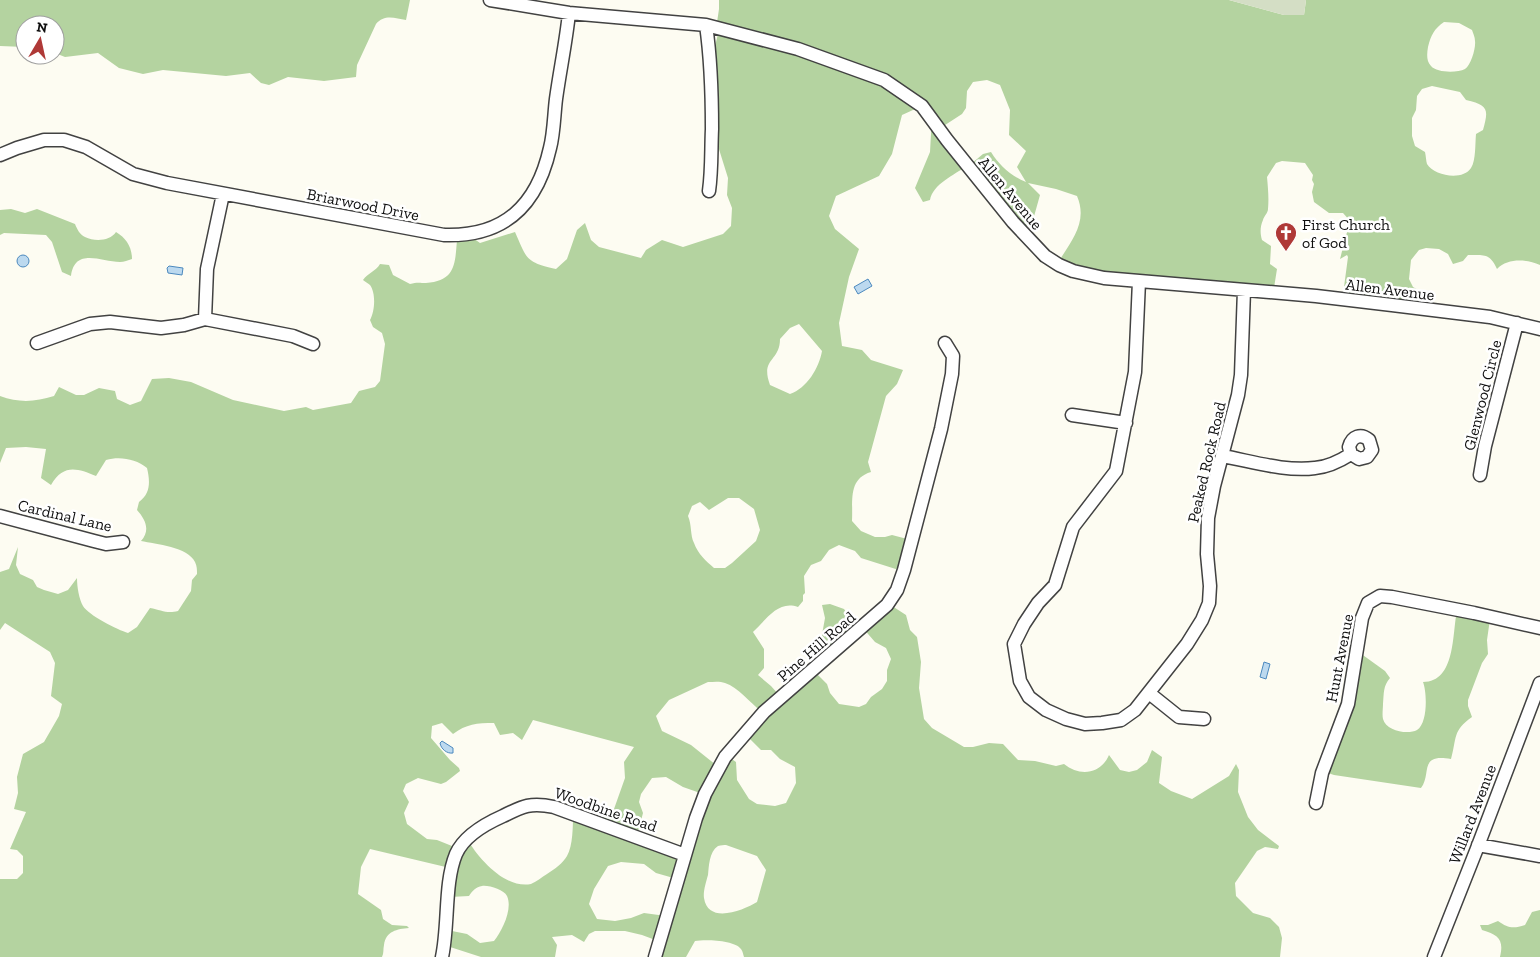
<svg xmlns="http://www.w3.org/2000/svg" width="1540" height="957" font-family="'Zilla Slab',serif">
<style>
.forest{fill:#b4d3a0;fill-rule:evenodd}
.cemetery{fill:#d4dec5}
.water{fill:#bcd9ef;stroke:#4c89be}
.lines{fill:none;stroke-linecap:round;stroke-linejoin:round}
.minor-casing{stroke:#424242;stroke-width:15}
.minor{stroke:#fff;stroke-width:12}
.labels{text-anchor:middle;stroke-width:5;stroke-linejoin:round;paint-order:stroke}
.street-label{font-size:16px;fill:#0f0f0f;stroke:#fff}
.poi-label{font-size:16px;fill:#0f0f0f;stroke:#fff;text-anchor:start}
</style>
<rect width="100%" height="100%" fill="#fdfcf2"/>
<path class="forest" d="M0 0H410L406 20C395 18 384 14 376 24L357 65 356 77 324 81 288 77 269 85 261 83 250 73 226 76 163 70 143 74 119 68 98 53 65 57 55 53V25H25V47L0 46Z
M719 0H1229L1284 15H1304L1306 0H1540V265C1526 259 1508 258 1497 269 1490 253 1484 255 1468 255L1463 261 1453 264 1448 254 1439 249 1426 248 1419 250 1411 260 1409 279 1413 287 1420 291 1418 311 1342 302 1348 257 1347 255 1340 259C1344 245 1345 235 1351 222L1343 213H1329L1314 202 1312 192 1314 184 1312 180 1313 175 1305 163 1282 161 1276 163 1267 177C1268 188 1269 198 1268 209 1268 213 1264 216 1263 220 1260 227 1260 233 1262 240L1271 246 1270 264 1277 269 1273 294 1092 275 1059 261C1072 240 1088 222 1077 196L1056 189 1028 183 1040 195 1033 220 1023 230 971 164 983 154 991 152C999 165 1011 176 1026 182L1017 167 1026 151 1009 135 1010 110 1000 85 987 80 973 82 967 91 966 108 962 114 942 127 967 166C954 175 933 184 930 200L923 202 915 188 930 152 932 116 926 109 913 110 902 115 892 154 879 176 836 196 829 216 835 229 859 249 849 277 839 323 842 346 862 350 871 360 903 370 897 384 886 396 868 462 871 472C848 479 853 500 852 521L861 531 875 537H885L892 535 911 540 902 571 861 558 855 551 839 545 829 550 821 561 811 565 804 576 805 593 803 595V601L798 607C778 600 767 619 753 632L764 649V668L758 675 771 686 779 695 813 670 827 684 830 693 839 704 859 707 866 704 871 697 882 689 887 681V670L891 659 886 648 875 642 862 627 889 604 906 615 910 630 917 637 921 662 919 688 924 719 932 728 964 747H973L989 743 1003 744 1018 760 1035 761 1056 766 1064 764C1080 777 1101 774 1109 755L1120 770 1129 772 1137 770 1147 762 1152 750 1162 757 1159 783 1171 791 1192 799 1229 776 1236 764 1239 770 1238 792 1248 817 1258 830 1279 846 1278 849 1265 847 1257 851 1235 883 1236 896 1253 913 1270 918 1279 927 1282 938 1280 957H744C743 954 743 952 741 949 735 940 705 939 695 941L686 957H655L658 941 642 935 625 931H595L589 934 584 942 572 935 552 937 557 945 555 957H481L447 946V930L467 934 480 943 494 941C502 931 513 909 507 896 504 890 489 885 482 886 476 887 472 891 469 896L450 897V868L370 849 361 867 358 894 381 910 383 919 392 925 407 926 409 928C397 929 386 931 384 945 383 949 384 953 382 957H0V879H17L23 873V856L17 850 10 849 26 812 14 809 18 793 17 777 23 754 44 742 59 716 62 704 51 696 55 663 50 652 5 623 0 630V572L9 569 18 547 16 565 20 574 33 580 37 587 44 590 58 594 68 590 77 578C77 587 79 599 83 606 88 615 118 630 128 633L137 627 150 608C161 610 167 614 178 611L191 591 192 580 197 574C197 570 197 566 195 562 188 547 156 544 141 541 151 530 145 519 137 510L139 502C151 493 150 481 147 468 136 459 120 456 106 460L96 476C77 468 63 464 51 485L41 478 46 449 26 447 6 448 0 463V396C19 403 35 402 54 396L59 387 76 395H84L99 388 115 391 117 399 130 405 141 401 152 379 169 378 191 382 233 400 284 411 306 407 313 410 351 403 359 391 375 387 380 381 385 344 382 333 373 327 370 320C375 311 376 293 370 285 368 283 365 282 363 280 368 273 376 271 380 264L389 265 393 275 410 284C417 282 420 283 426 283 456 281 455 263 457 240L466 233 480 243 515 232C527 259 525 262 556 269L567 259 577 230 585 223 591 240 599 247 641 258 646 250 662 240 683 247 723 234 731 226 732 208 727 195 728 178 718 146V98L713 54 719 30 716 29 719 9ZM1444 22 1459 23 1472 30C1473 33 1475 37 1475 41 1476 48 1471 65 1465 69 1457 73 1437 73 1431 66 1426 61 1427 53 1428 47 1431 35 1434 29 1444 22ZM1432 86 1460 92 1466 100C1488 105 1489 109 1483 130L1476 134C1475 144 1476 160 1471 168 1463 181 1434 176 1427 164 1426 161 1426 156 1425 152L1415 146 1412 136V118L1416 110 1417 96 1422 89ZM799 324 822 351C819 368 807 388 790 394L770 385C760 358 780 362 780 339L790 328ZM728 498H739L754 509 760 530 756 541 732 563 725 568H714C706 561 698 554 694 543 690 535 692 525 688 516L692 506 700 502 709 510ZM708 682C713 682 720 681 725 683 738 687 750 703 761 711L746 735 761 750H771L780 759 795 767 796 783 786 803 775 806 757 804 749 799 737 780 736 762 726 755 716 765 691 745 662 731 656 716 669 700ZM533 720 634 747 624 762 625 778 614 809 597 820 573 813C573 825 573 846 567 856 563 863 555 869 547 874 542 877 536 882 531 884 505 889 479 859 467 839L457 848 437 840 427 839 407 824 404 813 409 802 403 791 406 784 418 778 441 784 446 782 460 771 459 768 450 760 431 738 432 726 442 723 453 734C466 724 477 723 494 723L500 735 513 733 522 740ZM666 777 683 787 703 794 684 853 638 832 643 813 639 802 641 794 652 778ZM726 845 757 856 766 870 757 902C744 910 708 925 704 898 703 892 706 882 708 875 709 866 709 852 718 846 721 845 724 845 726 845ZM621 862 644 864 656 873 677 879 666 916 644 913 631 918 615 921 597 919 589 904 594 889 608 866Z
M11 209 25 213 37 209 75 224C77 229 80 235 85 237 95 242 110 241 116 232 126 238 132 247 132 259 128 260 124 262 120 262 101 262 75 247 71 276L62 272 52 242 46 235 4 233 0 235V210Z
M830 604 844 609 858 629 828 650 821 640 825 618 822 605Z
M1457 611 1490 619 1487 640 1488 654 1482 663 1468 700V706L1472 717C1452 731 1457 738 1451 759 1418 753 1432 774 1421 788L1334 775 1322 771 1360 653 1385 671 1390 678C1383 686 1384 693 1383 704 1383 708 1382 715 1383 719 1386 731 1408 735 1417 730 1428 723 1427 692 1423 682 1456 682 1452 633 1457 611Z
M1540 910V957H1500C1504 940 1499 935 1482 930L1480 925H1488L1498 921C1508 928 1513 929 1525 925L1532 912Z"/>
<path class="cemetery" d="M1229 0H1306L1304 15H1284Z"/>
<path class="water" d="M17 261a6 6 0 1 1 12 0a6 6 0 1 1-12 0Z
M169 266 183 268 182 275 168 273 167 268Z
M868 279 872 286 858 294 854 287Z
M1264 662 1270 664 1266 679 1260 677Z
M442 741 453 748V753C447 754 441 749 440 743Z"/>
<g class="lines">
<g class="minor-casing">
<path id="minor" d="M490 0 569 13 706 25 798 49 884 80 922 106 947 140 1013 222 1045 256 1059 265 1073 271 1104 278 1316 296 1392 305 1490 317 1540 329
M706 25C711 60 712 94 712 129 711 150 712 170 709 191
M0 155 17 148 44 140H64L86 147 133 174 167 183 444 235C504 237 537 206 550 148 554 133 554 115 556 99 560 70 566 42 569 13
M1139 281 1135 372 1116 471 1073 527 1055 585 1038 603 1024 624 1014 644 1020 681 1029 697 1046 710 1066 719 1085 724 1102 723 1121 720 1135 710 1187 644 1202 620 1209 603 1210 586 1207 554 1208 518 1214 486 1238 395 1241 375 1244 290
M205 319 207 269 223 194
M37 343 90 324 110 322 161 328 184 325 205 319 293 336 313 344
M1072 415 1126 423
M1222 456C1251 461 1285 472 1315 468 1328 467 1340 461 1351 454L1359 459 1367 457 1372 450 1369 440C1361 433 1352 436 1349 447L1351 454
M1480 475 1485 446 1517 323
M0 516 94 541 106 544 123 542
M1149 693 1179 717 1204 719
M1316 803 1322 773 1348 704 1362 618 1368 603 1380 596 1392 597 1474 613 1540 628
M1478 845 1540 856
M442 957C449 925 444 883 456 854 464 836 485 824 503 816 523 806 531 802 554 807L685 855
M655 957 696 818 705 794 725 757 764 712 887 605 897 590 904 570 941 429 952 374 953 356 945 343
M1434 957 1476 851 1540 683"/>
</g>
<use href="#minor" class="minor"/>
</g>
<defs>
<g id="church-pin" transform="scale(1.125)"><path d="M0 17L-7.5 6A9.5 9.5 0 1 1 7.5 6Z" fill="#af3937" stroke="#fff"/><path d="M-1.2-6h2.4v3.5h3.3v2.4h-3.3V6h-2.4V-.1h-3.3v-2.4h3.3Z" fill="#fff"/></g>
</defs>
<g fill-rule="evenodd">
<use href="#church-pin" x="1286" y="233"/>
</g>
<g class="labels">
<g class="street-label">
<text transform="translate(1011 193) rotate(50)" y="6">Allen Avenue</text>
<text transform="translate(363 204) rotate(11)" y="6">Briarwood Drive</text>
<text transform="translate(1390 289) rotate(7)" y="6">Allen Avenue</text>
<text transform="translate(1482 395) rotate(-76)" y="6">Glenwood Circle</text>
<text transform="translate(1206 462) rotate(-77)" y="6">Peaked Rock Road</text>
<text transform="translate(65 515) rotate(13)" y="6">Cardinal Lane</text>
<text transform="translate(816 646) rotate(-41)" y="6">Pine Hill Road</text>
<text transform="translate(1339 658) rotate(-79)" y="6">Hunt Avenue</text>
<text transform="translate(606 809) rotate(19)" y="6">Woodbine Road</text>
<text transform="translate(1472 814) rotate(-69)" y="6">Willard Avenue</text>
</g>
<g class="poi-label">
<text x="1302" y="230">First Church<tspan x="1302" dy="18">of God</tspan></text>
</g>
</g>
<g transform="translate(40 40) rotate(9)"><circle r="24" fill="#ffffff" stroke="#9f9f9f"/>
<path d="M0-4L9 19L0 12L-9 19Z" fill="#af3937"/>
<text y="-8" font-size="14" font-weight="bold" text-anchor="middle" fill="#0f0f0f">N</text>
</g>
</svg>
